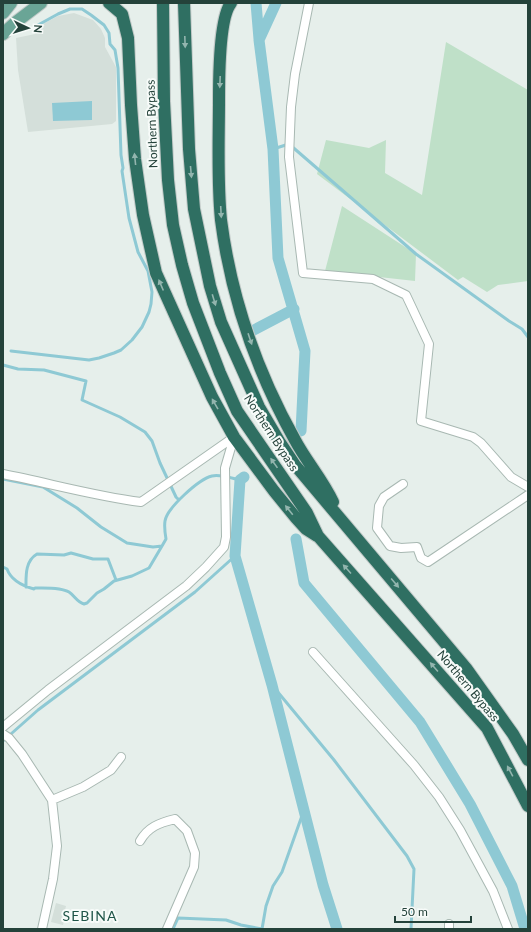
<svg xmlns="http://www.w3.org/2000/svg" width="531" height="932" font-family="Lato,sans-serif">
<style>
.built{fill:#d4dfda}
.green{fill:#bfe0c8}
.water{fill:#8ec9d4}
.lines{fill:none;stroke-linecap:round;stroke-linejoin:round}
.stream{stroke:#8ec9d4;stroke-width:3}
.canal{stroke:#8ec9d4;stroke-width:11}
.minor-casing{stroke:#a8b8b2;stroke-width:10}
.primary-casing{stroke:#c2cac8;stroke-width:14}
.motorway-casing{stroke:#c2cac8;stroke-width:14}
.minor{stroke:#fff;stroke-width:8}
.primary{stroke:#6aa596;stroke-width:12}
.motorway{stroke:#2f6f62;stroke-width:12}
.oneway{fill:#93b5ae}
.labels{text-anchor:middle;stroke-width:4;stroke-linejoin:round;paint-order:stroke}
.street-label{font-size:12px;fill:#24423a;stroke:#f7fbf9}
.quarter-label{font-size:14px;letter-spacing:1px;fill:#1f5548;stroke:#f7fbf9}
</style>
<rect width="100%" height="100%" fill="#e6efeb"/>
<path class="built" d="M74 13 93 20 101 29 105 38V47L116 67V121L112 124 28 132 18 70 16 38 35 34 36 29 43 24 58 16Z
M56 903 66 906 65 910 67 911 63 925 51 922Z"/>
<path class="green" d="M446 42 528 90V281L498 285 487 292 463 277 458 280 317 174 326 140 369 148 386 140 385 173 422 195Z
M342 206 416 254 415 281 325 271Z"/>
<path class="water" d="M92 101V120L53 121 52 103Z"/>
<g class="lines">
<path class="stream" d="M273 149 289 144 416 254 509 321 522 329 528 337
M11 351 89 360 99 358 114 353 121 350 132 340 142 327 149 312 151 304 152 292 148 271 138 252 129 218 122 171 123 168 121 155 118 68 115 50 110 44 109 33 104 25 91 15 82 9H70L58 14 38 25
M3 365 18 369 44 370 86 381 82 400 120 417 145 432 152 441 160 463 176 497 179 500
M3 479 43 487 77 508 101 527 127 543 153 547 162 546 166 539C165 533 164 527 165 521 167 508 199 479 212 476 220 474 231 478 240 480
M3 567 7 569C11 580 23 586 34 589L35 588C44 588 61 587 69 592 75 596 77 602 84 604L87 603 97 593 104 589 114 581 132 576 149 568 162 546
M26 587C26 576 25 561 37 554L64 555 71 553 93 559H108L116 580
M272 685 334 760 407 856 414 869 411 929
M3 741 38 710 195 592 235 556
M173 929 178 918 226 920 241 925 262 929
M262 929 266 906 273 886 282 872 304 810"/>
<path class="canal" d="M256 3 259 39
M276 3 259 40 273 149 278 258 305 351 301 431
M254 330 294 309
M244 477 240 480 235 556 272 685 323 885 337 929
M296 539 304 583 420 722 470 804 512 886 525 929"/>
<g class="minor-casing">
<path id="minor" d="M309 3 295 74 291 107 289 157 303 273 373 279 406 295 429 344 421 421 473 437 481 443 511 477 528 487
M3 474C49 483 94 496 141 502L234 437
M403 484 384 497 379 506 377 528 390 546 401 548 417 547 421 558 428 562 528 495
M313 652 414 765 439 797 460 830 493 891 508 929
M3 727 48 690 186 586 206 567 224 547 226 537 225 468 234 437
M3 734 9 738 22 754 52 800 57 846 53 879 42 929
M52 800 83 787 111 770 121 757
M140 841C148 827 159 823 175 819L187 831 195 853 194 867 167 929
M449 924V929"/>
</g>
<g class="primary-casing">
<path id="primary" d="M3 13 11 3
M3 34 16 22 41 3"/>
</g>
<g class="motorway-casing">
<path id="motorway" d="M109 3 122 14 128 38 131 105 135 159 143 215 156 273 212 397 234 437 274 491 296 518 306 529 317 536
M163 3 164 101 168 180 173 225 182 265 193 303 220 373 237 411 307 513 318 536 487 728 528 806
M184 3 189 149 194 209 210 286 221 322 259 407 279 441 295 465 466 668 513 734 528 760
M231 3C219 18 219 78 219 99 219 139 217 180 221 220 231 297 257 372 295 440 306 461 323 480 333 502"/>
</g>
<use href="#minor" class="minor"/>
<use href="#primary" class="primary"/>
<use href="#motorway" class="motorway"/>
</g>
<defs><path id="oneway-solid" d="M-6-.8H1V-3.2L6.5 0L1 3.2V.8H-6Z"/></defs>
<g class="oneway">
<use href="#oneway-solid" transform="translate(185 42) rotate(88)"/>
<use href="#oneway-solid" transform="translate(220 82) rotate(92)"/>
<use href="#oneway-solid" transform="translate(135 159) rotate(-96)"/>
<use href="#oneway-solid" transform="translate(191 172) rotate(85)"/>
<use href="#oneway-solid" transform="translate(221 212) rotate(87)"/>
<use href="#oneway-solid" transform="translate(161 285) rotate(-113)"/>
<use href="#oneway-solid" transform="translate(214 300) rotate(73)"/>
<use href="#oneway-solid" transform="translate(250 339) rotate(71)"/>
<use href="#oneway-solid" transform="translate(215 404) rotate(-120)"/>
<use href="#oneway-solid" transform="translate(274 463) rotate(-125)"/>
<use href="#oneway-solid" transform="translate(289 510) rotate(-129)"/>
<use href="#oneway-solid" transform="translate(347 569) rotate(-132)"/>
<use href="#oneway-solid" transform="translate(395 583) rotate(50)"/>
<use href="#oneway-solid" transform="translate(434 667) rotate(-131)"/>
<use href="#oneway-solid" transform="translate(510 771) rotate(-118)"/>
</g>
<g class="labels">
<g class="street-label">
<text transform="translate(152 124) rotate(-92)" y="4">Northern Bypass</text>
<text transform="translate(271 433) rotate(57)" y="4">Northern Bypass</text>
<text transform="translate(468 686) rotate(50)" y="4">Northern Bypass</text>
</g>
<g class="quarter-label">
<text x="90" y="921">SEBINA</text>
</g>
</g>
<rect width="531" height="932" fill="none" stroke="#24423a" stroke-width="8"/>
<g transform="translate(28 28) rotate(94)" stroke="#f7fbf9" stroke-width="3" paint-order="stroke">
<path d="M0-3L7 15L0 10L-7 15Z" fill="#24423a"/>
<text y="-6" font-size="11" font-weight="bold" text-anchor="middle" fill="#24423a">N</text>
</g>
<path d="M395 916v6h76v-6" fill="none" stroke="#24423a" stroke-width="2"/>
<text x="401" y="916" font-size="12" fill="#24423a" stroke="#f7fbf9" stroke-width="3" paint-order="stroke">50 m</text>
</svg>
